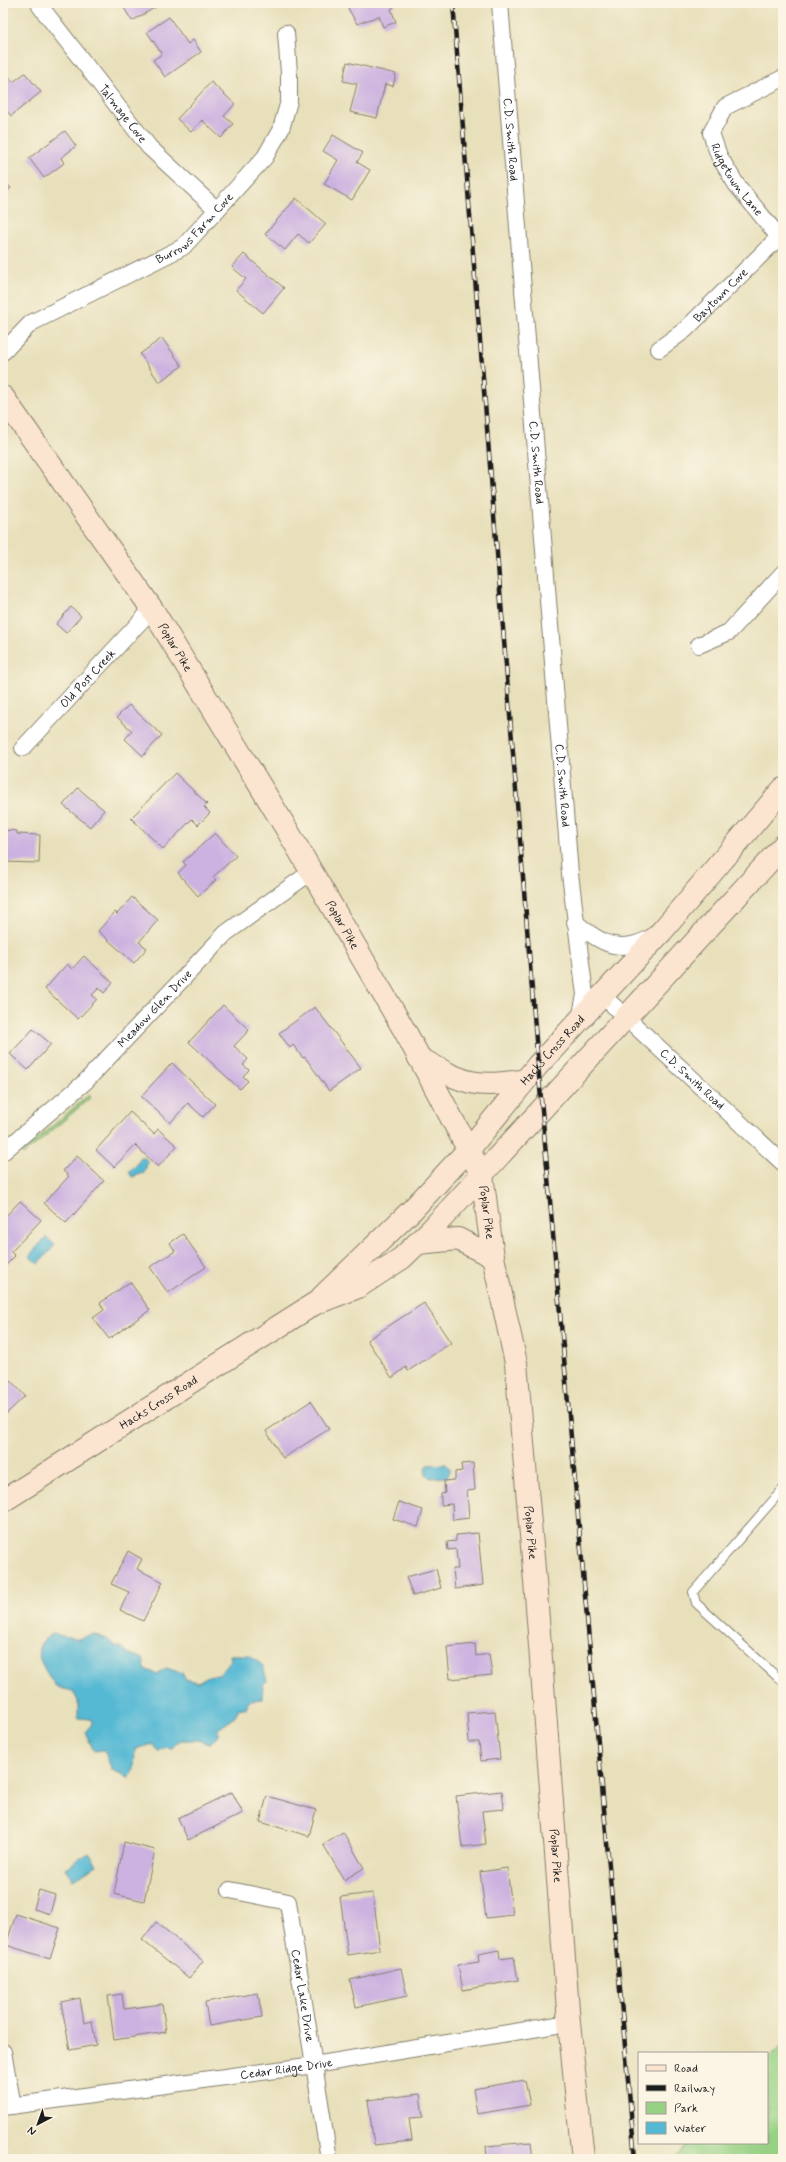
<svg xmlns="http://www.w3.org/2000/svg" width="786" height="2162" font-family="Mynerve,sans-serif">
<style>
.green{fill:#97d184;stroke:#5a7650}
.water{fill:#56b9d4;stroke:#396a78}
.building{fill:#ccb2e0}
.lines{fill:none;stroke-linecap:round;stroke-linejoin:round}
.lane-casing{stroke:#827e6c;stroke-width:10}
.street-casing{stroke:#827e6c;stroke-width:18}
.secondary-casing{stroke:#827e6c;stroke-width:24}
.lane{stroke:#fff;stroke-width:8}
.street{stroke:#fff;stroke-width:16}
.secondary{stroke:#fce5d0;stroke-width:22}
.rail-casing{stroke:#1c1c1c;stroke-width:4.5}
.rail{stroke:#fcf5e5;stroke-width:3;stroke-dasharray:9;stroke-linecap:butt}
.labels{text-anchor:middle;stroke-width:3;stroke-linejoin:round;paint-order:stroke}
.street-label{font-size:12px;fill:#1c1c1c;stroke:#fcf5e5}
</style>
<rect width="100%" height="100%" fill="#fcf5e5"/>
<filter id="ink" filterUnits="userSpaceOnUse"><feTurbulence type="fractalNoise" baseFrequency=".025" numOctaves="2"/><feDisplacementMap in="SourceGraphic" scale="8" xChannelSelector="R" yChannelSelector="G"/><feConvolveMatrix kernelMatrix="1 2 1 2 8 2 1 2 1" color-interpolation-filters="sRGB"/></filter>
<filter id="wash" filterUnits="userSpaceOnUse"><feTurbulence type="fractalNoise" baseFrequency=".012" numOctaves="4" result="noise"/><feDisplacementMap in="SourceGraphic" scale="16" xChannelSelector="R" yChannelSelector="G"/><feGaussianBlur stdDeviation="0.9" result="paint"/><feColorMatrix in="noise" values="0 0 0 0 0 0 0 0 0 0 0 0 0 0 0 0 0 1.4 0 .05"/><feComposite in="paint" operator="in"/></filter>
<g filter="url(#wash)">
<rect width="100%" height="100%" fill="#e8e0bb"/>
<path class="green" d="M89 1095 91 1097 23 1155 21 1153Z
M783 2044V2159H674L689 2143H767V2061Z"/>
<path class="water" d="M140 1158H144L148 1161 144 1173 132 1177 130 1174V1170L136 1166Z
M46 1237 55 1245 38 1264 29 1256Z
M446 1464 451 1470 447 1477 430 1478 426 1474 425 1469 428 1465Z
M53 1634 78 1639 93 1634 107 1639 117 1647H122L128 1653 143 1659 145 1669 157 1674 166 1668 182 1673 185 1679 198 1682 208 1676 219 1675 231 1660 230 1655H250L263 1666 267 1681 263 1684 262 1699 249 1700 246 1709 239 1708 234 1718 218 1729V1736L209 1744 197 1740H179L172 1748 166 1747 158 1751 152 1744 135 1749 134 1769 129 1777 112 1770 104 1750 94 1751 85 1732 92 1724 91 1719 78 1718V1701L73 1691 56 1687C45 1669 25 1647 53 1634Z
M89 1853 97 1865 73 1880 65 1868Z"/>
<g id="blocks">
<path class="building" d="M121 3H153L156 7 132 21Z
M355 3H394L395 6 391 9 396 22 383 27 379 16 357 24 348 8Z
M169 17 188 44 193 40 201 52 165 77 153 60 162 54 147 32Z
M347 62 396 74 393 86 385 84 377 118 350 112 357 84 343 81Z
M3 69 13 82 25 73 41 92 11 116 3 106Z
M211 82 235 104 224 116 233 124 221 138 202 120 191 132 177 119Z
M65 131 76 146 61 158 64 163 44 178 29 158Z
M333 135 363 153 357 162 370 170 352 200 324 184 338 160 323 151Z
M3 181 11 188 3 196Z
M296 198 326 224 309 243 298 234 285 250 265 234Z
M244 254 284 288 263 313 236 290 246 279 232 267Z
M162 338 182 366 159 382 140 354Z
M71 607 81 616 66 633 56 624Z
M129 705 162 735 143 756 125 739 132 731 117 717Z
M175 773 207 804 204 807 210 813 198 825 192 819 163 849 131 818Z
M78 788 104 810 90 827 63 805Z
M3 830 17 831V834L40 835 39 863 3 862Z
M215 833 236 856 213 877 216 880 198 896 178 873 186 865 183 862Z
M132 897 158 920 139 942 147 948 134 963 98 931 115 912 117 914Z
M84 956 113 983 104 993 99 988 92 995 97 999 78 1019 45 989 67 964 72 969Z
M223 1005 249 1030 234 1046 248 1059 243 1065 249 1070 243 1076 248 1081 240 1089 189 1042Z
M315 1007 361 1068 329 1091 305 1057 303 1058 293 1045 290 1048 279 1033Z
M33 1029 51 1044 28 1070 10 1054Z
M172 1063 215 1104 203 1117 188 1103 170 1123 141 1096Z
M130 1112 154 1134 158 1129 177 1146 158 1167 135 1145 114 1167 96 1150Z
M77 1156 104 1181 66 1223 44 1203 69 1176 63 1171Z
M20 1201 41 1220 11 1252 15 1256 4 1267 3 1219Z
M183 1234 206 1267 168 1293 150 1267 175 1251 170 1243Z
M130 1282 150 1310 109 1339 93 1318 104 1310 100 1303Z
M424 1303 451 1343 408 1371 406 1367 392 1378 367 1340Z
M3 1372 25 1396 3 1417Z
M311 1401 329 1429 283 1458 266 1431Z
M473 1463 475 1490 467 1491 469 1518 453 1520 452 1504 441 1505V1494L445 1493 444 1481 455 1480V1472L462 1471 461 1464Z
M399 1502 423 1510 418 1527 393 1519Z
M478 1533 483 1585 455 1589 453 1569H458L456 1549 448 1550 447 1542 456 1541V1535Z
M128 1551 142 1559 137 1569 163 1582 143 1621 120 1610 129 1592 111 1584Z
M436 1569 441 1588 413 1596 406 1577Z
M475 1644 476 1656 489 1654 492 1675 450 1679 447 1647Z
M495 1711 500 1759 481 1761 479 1742H469L467 1713Z
M502 1791 504 1809 482 1811 486 1844 462 1847 456 1796Z
M232 1792 243 1813 188 1840 178 1818Z
M267 1796 316 1810 309 1836 260 1822Z
M343 1832 364 1868 344 1880 323 1844Z
M124 1842 155 1850 144 1901 114 1894Z
M507 1868 513 1915 486 1918 480 1872Z
M39 1890 55 1895 50 1914 34 1909Z
M373 1893 380 1950 348 1955 340 1897Z
M16 1914 60 1928 50 1959 6 1945Z
M156 1922 203 1961 189 1978 142 1940Z
M499 1950 500 1959 514 1957 518 1980 463 1990 458 1965 479 1962 478 1954Z
M401 1968 407 1996 356 2007 350 1980Z
M258 1993 262 2017 209 2026 205 2002Z
M122 1994 124 2009 162 2004 166 2032 114 2040 108 1996Z
M80 1998 84 2023 92 2021 96 2045 70 2050 61 2002Z
M525 2080 530 2105 477 2114 473 2089Z
M420 2094 423 2117 409 2118 412 2141 374 2145 368 2100Z
M531 2142 533 2159H487L486 2146Z"/>
</g>
</g>
<g filter="url(#ink)">
<use href="#blocks" fill-opacity="0" stroke="#827e6c" stroke-width="1"/>
<g class="lines">
<g class="lane-casing">
<path id="lane" d="M783 1489 693 1592 696 1603 783 1682"/>
</g>
<g class="street-casing">
<g id="street">
<path id="s1" d="M500 3 570 874 585 995 580 1019"/>
<path id="s2" d="M40 6 149 147 217 210"/>
<path id="s3" d="M783 78 725 107 711 133 719 156 736 184 783 242"/>
<path id="s4" d="M659 349 685 330 778 238"/>
<path id="s5" d="M3 352 31 323 183 247 265 157 281 129 289 101V73L286 33"/>
<path d="M699 645 729 632 783 573"/>
<path id="s6" d="M23 748 152 609"/>
<path d="M575 922C601 944 620 955 652 937"/>
<path id="s7" d="M603 996 783 1163"/>
<path id="s8" d="M3 1152 85 1082 226 933 311 872"/>
<path id="s9" d="M230 1890 288 1902 329 2159"/>
<path d="M3 2052 13 2106"/>
<path id="s10" d="M3 2107 314 2065 569 2023"/>
</g>
</g>
<g class="secondary-casing">
<g id="secondary">
<path id="s11" d="M3 397 152 609 286 828 406 1033 482 1175 493 1257 516 1363 535 1581 569 2023 583 2159"/>
<path d="M419 1058C464 1083 473 1089 525 1080"/>
<path d="M418 1243 458 1239 493 1257"/>
<path id="s12" d="M322 1297 412 1210 469 1149 538 1065 662 931 783 789"/>
<path id="s13" d="M3 1501 314 1304 358 1287 402 1258 431 1230 783 846"/>
</g>
</g>
<use href="#lane" class="lane"/>
<use href="#street" class="street"/>
<use href="#secondary" class="secondary"/>
<g class="rail-casing">
<path id="rail" d="M453 3 538 1065 635 2159"/>
</g>
<use href="#rail" class="rail"/>
</g>
</g>
<g class="labels">
<g class="street-label">
<text dy="4" stroke="none"><textPath href="#s2" startOffset="136">Talmage Cove</textPath></text>
<text dy="4" stroke="none"><textPath href="#s1" startOffset="137">C.D. Smith Road</textPath></text>
<text dy="4" stroke="none"><textPath href="#s3" startOffset="148">Ridgetown Lane</textPath></text>
<text dy="4" stroke="none"><textPath href="#s5" startOffset="231">Burrows Farm Cove</textPath></text>
<text dy="4" stroke="none"><textPath href="#s4" startOffset="82">Baytown Cove</textPath></text>
<text dy="4" stroke="none"><textPath href="#s1" startOffset="461">C.D. Smith Road</textPath></text>
<text dy="4" stroke="none"><textPath href="#s11" startOffset="304">Poplar Pike</textPath></text>
<text dy="4" stroke="none"><textPath href="#s6" startOffset="95">Old Post Creek</textPath></text>
<text dy="4" stroke="none"><textPath href="#s1" startOffset="785">C.D. Smith Road</textPath></text>
<text dy="4" stroke="none"><textPath href="#s11" startOffset="628">Poplar Pike</textPath></text>
<text dy="4" stroke="none"><textPath href="#s8" startOffset="209">Meadow Glen Drive</textPath></text>
<text dy="4" stroke="none"><textPath href="#s12" startOffset="338">Hacks Cross Road</textPath></text>
<text dy="4" stroke="none"><textPath href="#s7" startOffset="122">C.D. Smith Road</textPath></text>
<text dy="4" stroke="none"><textPath href="#s11" startOffset="952">Poplar Pike</textPath></text>
<text dy="4" stroke="none"><textPath href="#s13" startOffset="184">Hacks Cross Road</textPath></text>
<text dy="4" stroke="none"><textPath href="#s11" startOffset="1276">Poplar Pike</textPath></text>
<text dy="4" stroke="none"><textPath href="#s11" startOffset="1600">Poplar Pike</textPath></text>
<text dy="4" stroke="none"><textPath href="#s9" startOffset="154">Cedar Lake Drive</textPath></text>
<text dy="4" stroke="none"><textPath href="#s10" startOffset="286">Cedar Ridge Drive</textPath></text>
</g>
</g>
<rect width="786" height="2162" fill="none" stroke="#fcf5e5" stroke-width="16"/>
<rect x="638" y="2052" width="130" height="92" fill="#fcf5e5" stroke="#a29e95"/>
<rect x="646" y="2065" width="20" height="6" fill="#fce5d0" stroke="#a29e95"/>
<text x="674" y="2072" font-size="12" fill="#1c1c1c">Road</text>
<rect x="646" y="2085" width="20" height="6" fill="#1c1c1c" stroke="#a29e95"/>
<text x="674" y="2092" font-size="12" fill="#1c1c1c">Railway</text>
<rect x="646" y="2102" width="20" height="12" fill="#97d184" stroke="#a29e95"/>
<text x="674" y="2112" font-size="12" fill="#1c1c1c">Park</text>
<rect x="646" y="2122" width="20" height="12" fill="#56b9d4" stroke="#a29e95"/>
<text x="674" y="2132" font-size="12" fill="#1c1c1c">Water</text>
<g transform="translate(38 2124) rotate(221)" stroke="#fcf5e5" stroke-width="3" paint-order="stroke">
<path d="M0-3L7 15L0 10L-7 15Z" fill="#1c1c1c"/>
<text y="-6" font-size="11" font-weight="bold" text-anchor="middle" fill="#1c1c1c">N</text>
</g>
</svg>
